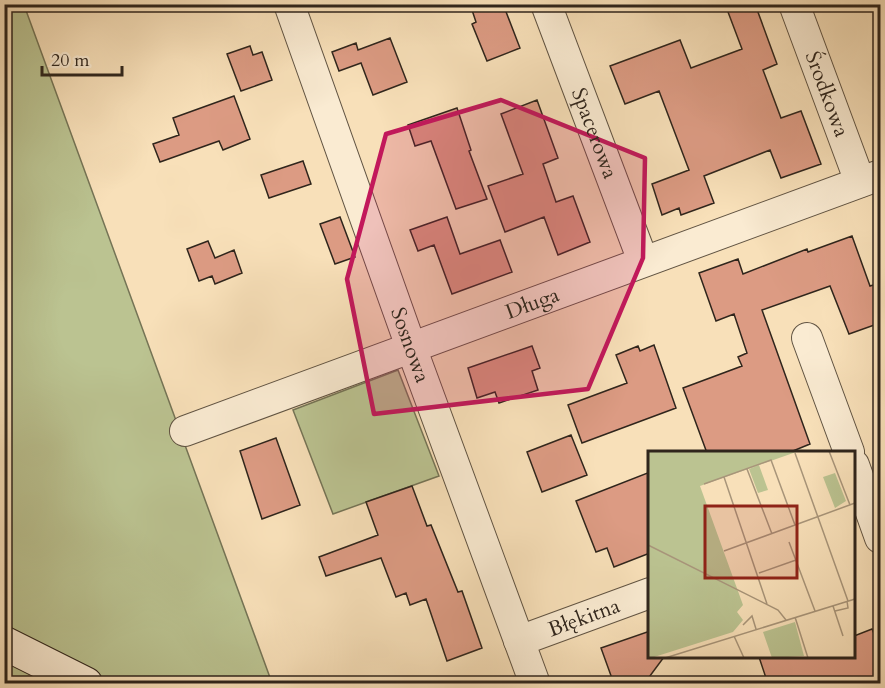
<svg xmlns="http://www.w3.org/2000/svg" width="885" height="688" font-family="Cardo,serif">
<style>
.green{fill:#bbc391;stroke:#757456;stroke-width:1.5}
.building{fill:#dc9b83;stroke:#2f251c;stroke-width:1.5}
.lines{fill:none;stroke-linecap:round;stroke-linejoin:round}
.street-casing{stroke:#615443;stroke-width:32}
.secondary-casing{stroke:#2f251c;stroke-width:35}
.street{stroke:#faebd2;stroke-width:30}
.secondary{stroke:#faebd2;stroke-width:33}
.marked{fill:#c2185b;fill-opacity:0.2;stroke:#c2185b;stroke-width:4.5;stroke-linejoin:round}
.labels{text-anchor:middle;stroke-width:4.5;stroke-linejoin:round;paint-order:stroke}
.street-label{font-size:21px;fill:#2f251c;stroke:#faebd2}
.inset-road{fill:none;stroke:#a8957a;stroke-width:1.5}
.view{fill:#8f2418;fill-opacity:0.15;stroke:#8f2418;stroke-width:3}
.inset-edge{fill:none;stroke:#2f251c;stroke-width:3}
</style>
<rect width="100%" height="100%" fill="#f8e0b9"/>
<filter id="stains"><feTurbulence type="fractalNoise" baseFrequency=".00333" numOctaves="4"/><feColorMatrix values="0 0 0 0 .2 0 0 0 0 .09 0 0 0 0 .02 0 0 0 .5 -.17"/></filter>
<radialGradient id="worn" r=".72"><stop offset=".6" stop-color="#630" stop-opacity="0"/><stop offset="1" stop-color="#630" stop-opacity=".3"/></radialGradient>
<path class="green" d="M4 5H24L272 683H5Z
M398 370 439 476 333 514 293 410Z"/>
<path class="building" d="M470 4H503L520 48 487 61 472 24 476 22Z
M725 4H755L777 64 763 70 781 118 801 111 821 164 781 178 770 150 704 176 714 203 681 215 679 208 662 215 652 184 689 170 659 91 625 104 610 66 680 40 691 68 742 49Z
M390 38 407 82 373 95 361 63 339 71 332 52 356 43 358 50Z
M250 46 253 55 262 52 272 80 241 91 227 54Z
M234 96 250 139 223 150 219 141 160 162 153 144 179 135 173 118Z
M537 100 558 158 543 164 556 202 573 196 590 242 558 255 544 217 505 232 488 186 523 174 501 114Z
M457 108 471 150 469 151 487 199 456 209 431 141 415 146 408 125Z
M303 161 311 184 269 198 261 175Z
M340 217 355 257 335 264 320 224Z
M447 217 460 254 500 240 512 272 452 294 434 245 418 251 410 230Z
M852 236 870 286 880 283V323L849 334 830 286 762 310 810 444 788 453H707L683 388 742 366 738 357 747 353 734 314 716 321 699 273 738 259 743 274 807 249 808 252Z
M208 241 215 258 234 250 242 273 215 284 212 276 199 281 187 249Z
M654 345 676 408 582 443 568 405 627 383 616 355 638 346 640 351Z
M532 346 540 368 532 371 538 390 499 403 495 392 477 398 468 368Z
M571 435 587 475 542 492 527 452Z
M276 438 300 505 262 519 240 451Z
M650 472V553L614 567 607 548 596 552 576 501Z
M412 486 427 526 431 525 458 592 462 591 482 648 447 661 426 599 410 605 406 593 396 597 381 558 326 576 319 557 378 535 366 502Z
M872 629 878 643 880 645V684H768L759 657H854V636Z
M650 631V657H664L644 684H614L601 648Z"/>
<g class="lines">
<g class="street-casing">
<g id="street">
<path id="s1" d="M289 4 411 347 535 684"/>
<path id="s2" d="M546 4 643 261"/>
<path id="s3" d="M794 4 860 182"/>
<path d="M807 338 849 452"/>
<path id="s4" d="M185 431 880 175"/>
<path d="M854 465 880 538"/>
<path id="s5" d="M519 641 650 593"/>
</g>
</g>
<g class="secondary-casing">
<path id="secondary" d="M4 643 86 684"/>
</g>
<use href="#street" class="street"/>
<use href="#secondary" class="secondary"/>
</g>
<path class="marked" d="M501 100 645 158 643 258 588 389 374 414 347 279 386 134Z"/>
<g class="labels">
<g class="street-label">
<text dy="7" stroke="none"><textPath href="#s3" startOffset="96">Środkowa</textPath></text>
<text dy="7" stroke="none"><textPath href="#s2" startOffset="138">Spacerowa</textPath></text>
<text dy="7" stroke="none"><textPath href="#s4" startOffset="370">Długa</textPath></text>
<text dy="7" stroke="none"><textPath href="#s1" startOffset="362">Sosnowa</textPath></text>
<text dy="7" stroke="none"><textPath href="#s5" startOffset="69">Błękitna</textPath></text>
</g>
</g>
<g transform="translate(648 451)">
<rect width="207" height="207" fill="#f8e0b9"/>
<path d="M0 0H151L52 35 95 154 89 161 95 169 85 181 3 207H0ZM111 14 120 39 110 42 101 18ZM187 22 198 50 187 57 175 26ZM147 171 156 205 124 207 115 181Z" fill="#bbc391"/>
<path class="inset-road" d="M181 0 202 54M147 2 200 150M99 18 124 83M76 26 119 153M56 33 123 9 147 74M141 91 167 160M0 94 130 159 138 169M76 100 207 52M111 122 148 109M185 155 195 185M187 160 200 157 199 150M147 166 160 207M95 174 104 165 108 178M86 185 96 207M17 207 207 148"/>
<path class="view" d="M57 55H149V127H57Z"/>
<rect width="207" height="207" class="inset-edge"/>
</g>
<rect width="885" height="688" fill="none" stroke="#f8e0b9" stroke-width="24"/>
<rect x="6" y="6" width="873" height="676" fill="none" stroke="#2f251c" stroke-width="3"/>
<rect x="12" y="12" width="861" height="664" fill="none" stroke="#2f251c" stroke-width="1.5"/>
<path d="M42 66v9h80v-9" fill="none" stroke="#2f251c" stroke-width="3"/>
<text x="51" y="66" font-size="18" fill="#2f251c" stroke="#faebd2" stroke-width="4.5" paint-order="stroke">20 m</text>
<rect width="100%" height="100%" filter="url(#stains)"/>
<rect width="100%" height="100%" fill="url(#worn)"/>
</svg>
